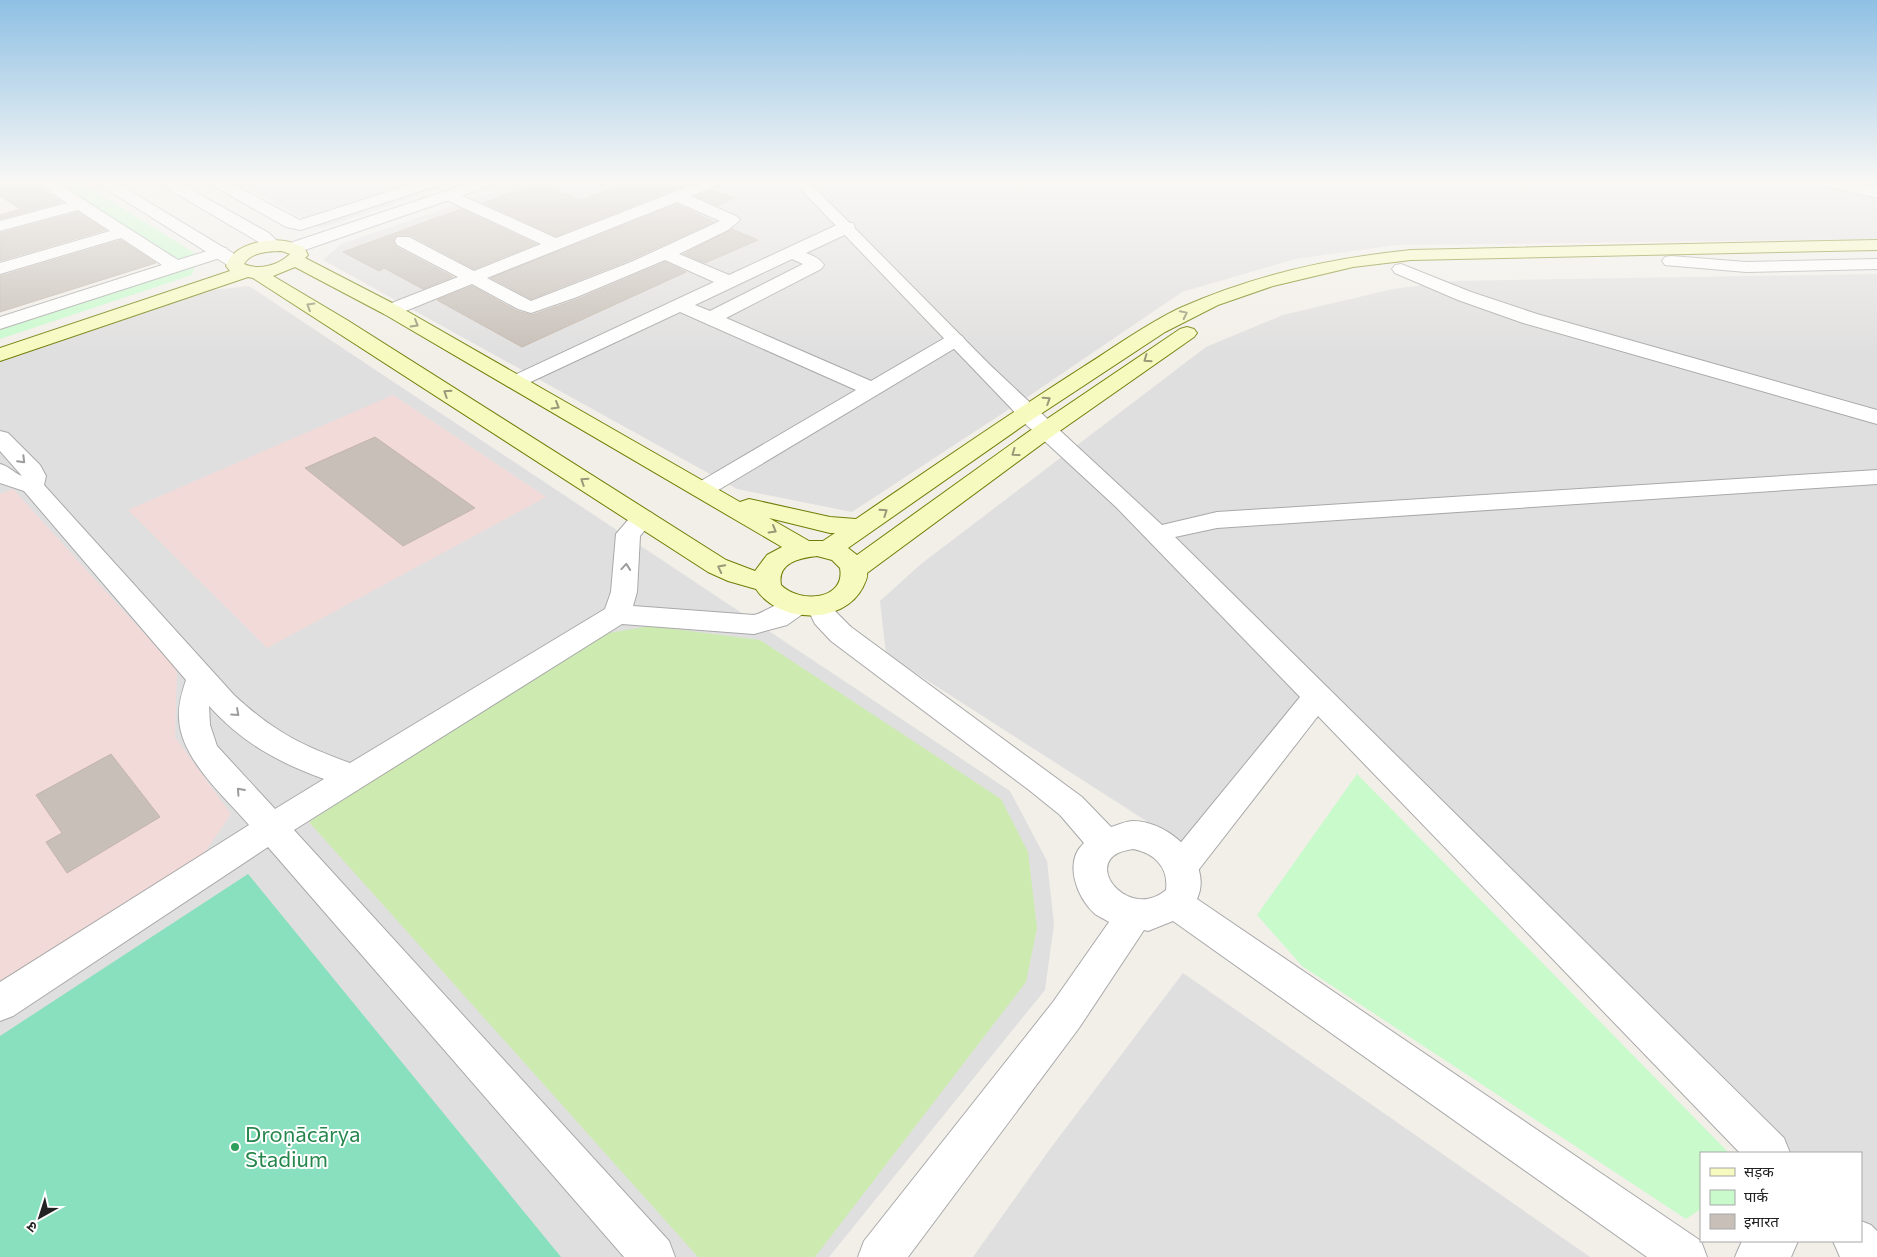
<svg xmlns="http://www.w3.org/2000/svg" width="1877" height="1257" font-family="Commissioner,'Noto Sans Devanagari',sans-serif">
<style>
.residential{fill:#e0dfdf}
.commercial{fill:#f2dad9}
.grass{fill:#cdebb0}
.park{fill:#c8facc}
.pitch{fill:#88e0be}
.building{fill:#c7bfb8;stroke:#c4b6ab}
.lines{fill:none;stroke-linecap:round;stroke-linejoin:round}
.minor-casing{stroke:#a9a9a9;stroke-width:2}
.tertiary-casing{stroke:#a9a9a9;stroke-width:2}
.secondary-casing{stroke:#707d05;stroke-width:2}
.minor{fill:#fff;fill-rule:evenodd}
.tertiary{fill:#fff;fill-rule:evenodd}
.secondary{fill:#f7fabf;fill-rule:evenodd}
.oneway{stroke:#979978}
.oneway2{stroke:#9c9c9c}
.leisure-dot{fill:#2e9e5b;stroke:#fff;stroke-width:2}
.labels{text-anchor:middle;stroke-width:4;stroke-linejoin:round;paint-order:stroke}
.near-leisure-label{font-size:22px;fill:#27864d;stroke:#fff;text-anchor:start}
</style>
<rect width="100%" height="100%" fill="#f2efe9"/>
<path class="residential" d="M232 180H466L321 228Z
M529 180H1877V239L1397 245 1295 259 1182 292 1029 396 852 512 737 489 323 260 341 244Z
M1877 274V1237L1861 1221V1153H1792L1324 690 1190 849 886 654 880 601 921 564 1206 347 1283 315 1393 289 1455 281Z
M249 286 1010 791 1047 861 1054 924 1045 990 829 1257H0V362L204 291Z
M1183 973 1590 1257H973L1050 1149Z"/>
<path class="commercial" d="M393 395 546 497 267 648 128 510Z
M13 489 177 670 175 737 231 814 203 855 0 983V494Z"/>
<path class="grass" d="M651 626 760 640 1001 799 1028 852 1037 928 1026 982 815 1257H698L309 822 596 635Z"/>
<path class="park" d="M52 180H77L201 257 196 263 192 275 0 339V325L182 264Z
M1357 774 1729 1153H1701V1209L1686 1219 1302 966 1257 915Z"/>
<path class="pitch" d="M248 874 561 1257H0V1036Z"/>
<path class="building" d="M0 180H29L63 202 0 219V215L20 209 0 196Z
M634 180H676L688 184 556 236 483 203 539 183 581 200Z
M711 190 734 198 717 206 696 196Z
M677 204 714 222 630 260 531 299 491 278Z
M461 209 536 244 474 269 410 235H397L393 240 396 247 453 277 423 289 384 268 379 271 343 252Z
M78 212 106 230 0 261V233Z
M732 229 758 240 705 263 684 254Z
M121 240 156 263 0 312V276Z
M665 262 686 272 522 347 437 300 472 286 517 311 532 315 578 299Z
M375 437 475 508 403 546 305 468Z
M111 754 160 817 67 873 46 842 62 833 36 795Z"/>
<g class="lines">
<g class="minor-casing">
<path id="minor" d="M35 180H53L178 260 220 247 226 248 229 252 226 256 0 329V317L162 265 121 238 0 274V263L110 231 78 210 0 231V221L67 203Z
M205 180H224L300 220 425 180H448L445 183 301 230 286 227 208 183Z
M705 180H726L723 183 691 196 738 217 740 220 728 230 679 254 729 275 841 223H853L855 227 853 231 806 253C814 256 819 258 824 265L821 269 726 318 871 381 948 336 955 334 962 336 965 340 962 344 710 495 702 497 694 495 690 490 694 485 856 390 680 312 522 386 515 388 508 386 505 382 508 378 714 282 665 260 577 297 531 313 518 309 472 284 398 314 391 316 384 314 382 310 384 306 458 277 397 245 395 241 397 237H409L474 271 541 244 442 198 440 195 442 192H454L556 238ZM677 202 720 221 631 262 531 301 487 278ZM792 259 803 264 710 311 695 305Z
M1810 180H1838L1877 188V198L1813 183Z
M1671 256 1746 262 1877 259V269L1746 272 1665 265 1662 261 1665 257Z
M1401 264 1471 292 1537 314 1877 410V424L1523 323 1458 300 1395 273 1392 269 1395 265Z
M1046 423 1054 425 1162 525 1217 512 1877 470V484L1217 528 1175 537 1784 1138 1790 1153H1740L1318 716 1193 877 1181 882 1169 877 1164 867 1169 857 1300 697 1116 507 1038 435 1035 430 1038 425Z
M0 431 8 433 40 465 46 476 44 485 234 695C273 731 300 745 350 763L605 609 611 592 616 534 634 513 643 510 652 513 655 518 640 536 637 592 633 606 754 615C772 610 788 593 807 599L811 605 807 611 787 625 754 634 622 624 294 830 669 1241 675 1257H624L268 847 13 1016 0 1021V982L249 825C224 796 180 758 179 718 178 705 182 692 186 680L24 491 0 483V464C9 466 14 473 22 476L0 451ZM209 706C243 743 277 762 324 779L275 809 217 746 210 725Z
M1861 1221 1871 1225 1877 1231V1257H1840L1833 1241H1861Z
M1742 1241H1798L1791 1257H1735Z"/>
</g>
<g class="tertiary-casing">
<path id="tertiary" d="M94 180H112L241 258 244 262 241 266 235 267 229 266 97 183Z
M155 180H174L269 233 282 246 279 250H267L257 241 158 183Z
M479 180H501L498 183 299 252 293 253 287 252 284 248 287 244Z
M792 180H807L990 365 1054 425 1057 430 1054 435C1034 440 1020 417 1007 404Z
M819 596 828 599 836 612 851 627 1082 797 1111 827C1118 825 1126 821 1133 821 1169 821 1214 862 1197 899L1701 1241 1707 1257H1647L1173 921 1148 931 1144 930 1079 1028 908 1257H858L864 1241 1053 1002 1109 922C1105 919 1099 917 1095 914 1077 898 1063 862 1084 843L1060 815 1029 790 831 641 815 624 806 605 810 599ZM1133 849C1154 853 1169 867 1166 890 1131 920 1086 869 1118 853 1122 851 1128 850 1133 849Z"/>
</g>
<g class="secondary-casing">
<path id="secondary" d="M1877 240V250L1411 260 1353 267 1273 286 1218 305 1165 332 1024 425 848 548 857 555 1038 425 1180 329 1187 327 1194 329 1197 333 1194 337 1054 435 867 573C868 578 865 582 863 587 843 626 778 623 756 589L728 581 708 572 253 278 248 277 0 361V348L230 271 226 266C232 245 265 238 285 241 291 242 298 245 304 247L308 255 305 258 398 306 740 502 749 499 830 517 856 519C931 468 1006 416 1083 367 1115 347 1146 324 1180 308 1254 275 1331 258 1411 250ZM282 251 290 254C279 265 259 271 244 264 250 252 270 251 282 251ZM295 267 384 314 782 547 767 555 755 571 726 560 347 320 273 276ZM769 518 830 533H835L823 541H809ZM817 556 832 560 840 568C846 600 800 604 781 585 777 563 799 558 817 556Z"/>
</g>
<use href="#minor" class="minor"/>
<use href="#tertiary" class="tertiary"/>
<use href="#secondary" class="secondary"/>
</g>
<defs><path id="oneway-chevron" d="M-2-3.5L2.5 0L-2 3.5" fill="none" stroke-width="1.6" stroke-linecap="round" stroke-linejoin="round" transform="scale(1.25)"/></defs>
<g class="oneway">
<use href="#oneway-chevron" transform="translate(310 306) rotate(-149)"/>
<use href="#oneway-chevron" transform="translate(1184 314) rotate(-26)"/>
<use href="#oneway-chevron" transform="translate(415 324) rotate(30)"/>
<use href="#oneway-chevron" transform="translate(1147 359) rotate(145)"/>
<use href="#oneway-chevron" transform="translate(447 393) rotate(-147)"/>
<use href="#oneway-chevron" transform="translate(1047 400) rotate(-33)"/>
<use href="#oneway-chevron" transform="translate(556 406) rotate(30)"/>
<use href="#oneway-chevron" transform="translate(1015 453) rotate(144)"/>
<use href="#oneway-chevron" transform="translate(584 481) rotate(-147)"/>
<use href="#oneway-chevron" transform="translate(884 512) rotate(-34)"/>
<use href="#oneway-chevron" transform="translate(773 530) rotate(30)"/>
<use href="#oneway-chevron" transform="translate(721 568) rotate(-153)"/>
</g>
<g class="oneway2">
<use href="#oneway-chevron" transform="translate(22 460) rotate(45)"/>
<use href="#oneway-chevron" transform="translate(626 567) rotate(-85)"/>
<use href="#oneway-chevron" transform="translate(236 713) rotate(42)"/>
<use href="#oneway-chevron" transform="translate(240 791) rotate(-132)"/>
</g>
<linearGradient id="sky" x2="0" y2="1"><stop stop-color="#8fc0e4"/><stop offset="0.51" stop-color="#f9f8f5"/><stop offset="1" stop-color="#f9f8f5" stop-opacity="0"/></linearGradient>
<rect width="1877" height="356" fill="url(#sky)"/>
<circle class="leisure-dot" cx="235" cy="1147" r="5"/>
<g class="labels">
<g class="near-leisure-label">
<text x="245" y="1142">Droṇācārya<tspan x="245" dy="25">Stadium</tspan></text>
</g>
</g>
<rect x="1700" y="1152" width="162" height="90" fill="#ffffff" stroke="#a7a7a7"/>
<rect x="1710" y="1168" width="25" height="8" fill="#f7fabf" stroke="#a7a7a7"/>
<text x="1744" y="1177" font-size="15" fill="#222222">सड़क</text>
<rect x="1710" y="1190" width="25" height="15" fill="#c8facc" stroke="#a7a7a7"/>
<text x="1744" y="1202" font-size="15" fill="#222222">पार्क</text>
<rect x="1710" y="1214" width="25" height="15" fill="#c7bfb8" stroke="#a7a7a7"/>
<text x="1744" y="1227" font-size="15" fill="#222222">इमारत</text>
<g transform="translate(40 1217) rotate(219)" stroke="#ffffff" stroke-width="4" paint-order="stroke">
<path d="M0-4L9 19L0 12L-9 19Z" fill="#222222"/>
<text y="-8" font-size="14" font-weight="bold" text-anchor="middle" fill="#222222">उ</text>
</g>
</svg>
